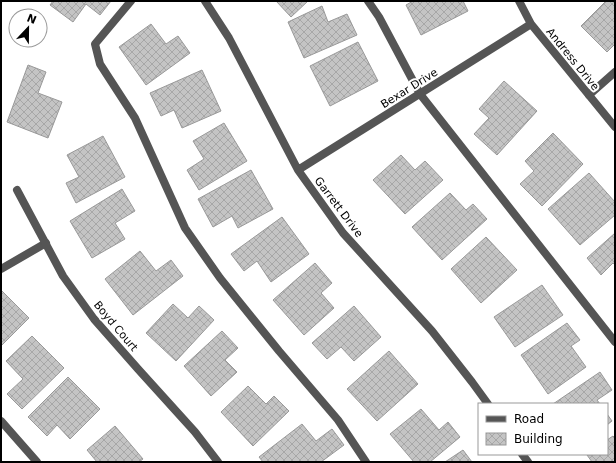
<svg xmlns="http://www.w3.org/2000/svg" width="616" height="463" font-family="'DejaVu Sans',sans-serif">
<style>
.building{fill:url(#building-cross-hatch);stroke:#999}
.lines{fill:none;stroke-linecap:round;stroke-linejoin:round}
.lane{stroke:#555;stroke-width:8}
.street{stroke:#555;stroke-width:8}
.labels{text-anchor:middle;stroke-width:4;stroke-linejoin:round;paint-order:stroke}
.street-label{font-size:11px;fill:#000;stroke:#fff}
</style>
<defs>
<pattern id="building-cross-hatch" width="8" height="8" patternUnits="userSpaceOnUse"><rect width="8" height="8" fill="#c4c4c4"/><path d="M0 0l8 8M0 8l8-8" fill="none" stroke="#a7a7a7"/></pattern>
</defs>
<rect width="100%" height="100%" fill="#fff"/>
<path class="building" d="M53 1H111L100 15 86 4 73 22 50 5Z
M276 1H308L291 17Z
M413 1H463L468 11 421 35 406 5Z
M606 1H615V44L607 52 581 26Z
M322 6 328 22 347 14 357 35 304 58 288 22Z
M151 24 166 44 178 36 190 53 146 85 119 47Z
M358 42 378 81 330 106 310 66Z
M28 65 46 72 38 93 62 102 48 138 7 122Z
M202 70 221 111 182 128 174 110 161 116 150 93Z
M504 81 537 111 497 155 474 134 489 118 479 109Z
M224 123 247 161 199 190 187 170 204 159 193 141Z
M553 133 583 164 542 206 520 184 534 171 525 161Z
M103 136 125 177 76 203 66 183 79 177 67 155Z
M401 155 415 170 425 161 443 180 405 214 373 180Z
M251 170 273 209 238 228 232 216 213 227 198 199Z
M589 173 615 202V215L580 245 548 209Z
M122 189 135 211 115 223 125 239 92 258 70 221Z
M450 193 466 210 473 204 487 219 442 260 412 227Z
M282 217 309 254 271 282 257 261 244 271 231 254Z
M615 233V265L613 263 601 275 587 258Z
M486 237 517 270 481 303 451 269Z
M140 251 156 271 171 260 183 276 133 315 105 279Z
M315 263 332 283 321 293 334 308 304 335 273 300Z
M542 285 563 315 515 347 494 317Z
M1 290 29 318 1 346Z
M173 304 188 318 199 306 214 320 176 361 146 333Z
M354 306 381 337 354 361 341 347 327 359 312 343Z
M567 323 580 340 571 346 586 367 548 394 521 355Z
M222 331 238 348 225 360 237 372 211 396 184 366Z
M32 336 64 368 22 409 7 394 23 379 6 361Z
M389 351 418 384 377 421 347 389Z
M600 372 612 390 597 400 600 404H553Z
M68 377 100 409 70 439 57 425 47 436 28 417Z
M248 386 266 404 274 396 289 411 253 446 221 412Z
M421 409 439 430 448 422 460 437 430 462H414L390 434Z
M607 414 612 421 607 425Z
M302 424 316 441 332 429 344 445 321 462H263L259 457Z
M115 426 143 459 139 462H97L87 450Z
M613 436 615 438V462H592L587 455 607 454V440Z
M463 450 472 462H445Z"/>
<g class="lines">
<path class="lane" d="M131 1 95 44 100 64 135 118 185 228 220 278 279 351 338 420 366 462
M368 1 379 17 420 94 615 342
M589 95 615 72
M1 269 46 243
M1 421 37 462"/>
<path class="street" d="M205 1 229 38 298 170 343 233 432 331 472 382 488 404
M519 1 531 24 615 127
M298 170 531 24
M17 190 63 276 94 319 138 369 195 432 218 462
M522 454 528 462"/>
</g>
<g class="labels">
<g class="street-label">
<text transform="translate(573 59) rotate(51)" y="4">Andress Drive</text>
<text transform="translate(409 88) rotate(-32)" y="4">Bexar Drive</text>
<text transform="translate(339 207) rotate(53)" y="4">Garrett Drive</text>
<text transform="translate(116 326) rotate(50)" y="4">Boyd Court</text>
</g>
</g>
<rect width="616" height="463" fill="none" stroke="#000000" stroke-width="4"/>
<rect x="478" y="403" width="130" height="52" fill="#ffffff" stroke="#999999"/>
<rect x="486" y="416" width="20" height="6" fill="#555555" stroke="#999999"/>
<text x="514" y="423" font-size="12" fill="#000000">Road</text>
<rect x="486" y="433" width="20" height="12" fill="url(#building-cross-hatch)" stroke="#999999"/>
<text x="514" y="443" font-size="12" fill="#000000">Building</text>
<g transform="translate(28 28) rotate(22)"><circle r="19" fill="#ffffff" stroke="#999999"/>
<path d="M0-3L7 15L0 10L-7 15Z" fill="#000000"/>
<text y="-6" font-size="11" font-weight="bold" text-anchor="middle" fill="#000000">N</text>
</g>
</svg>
